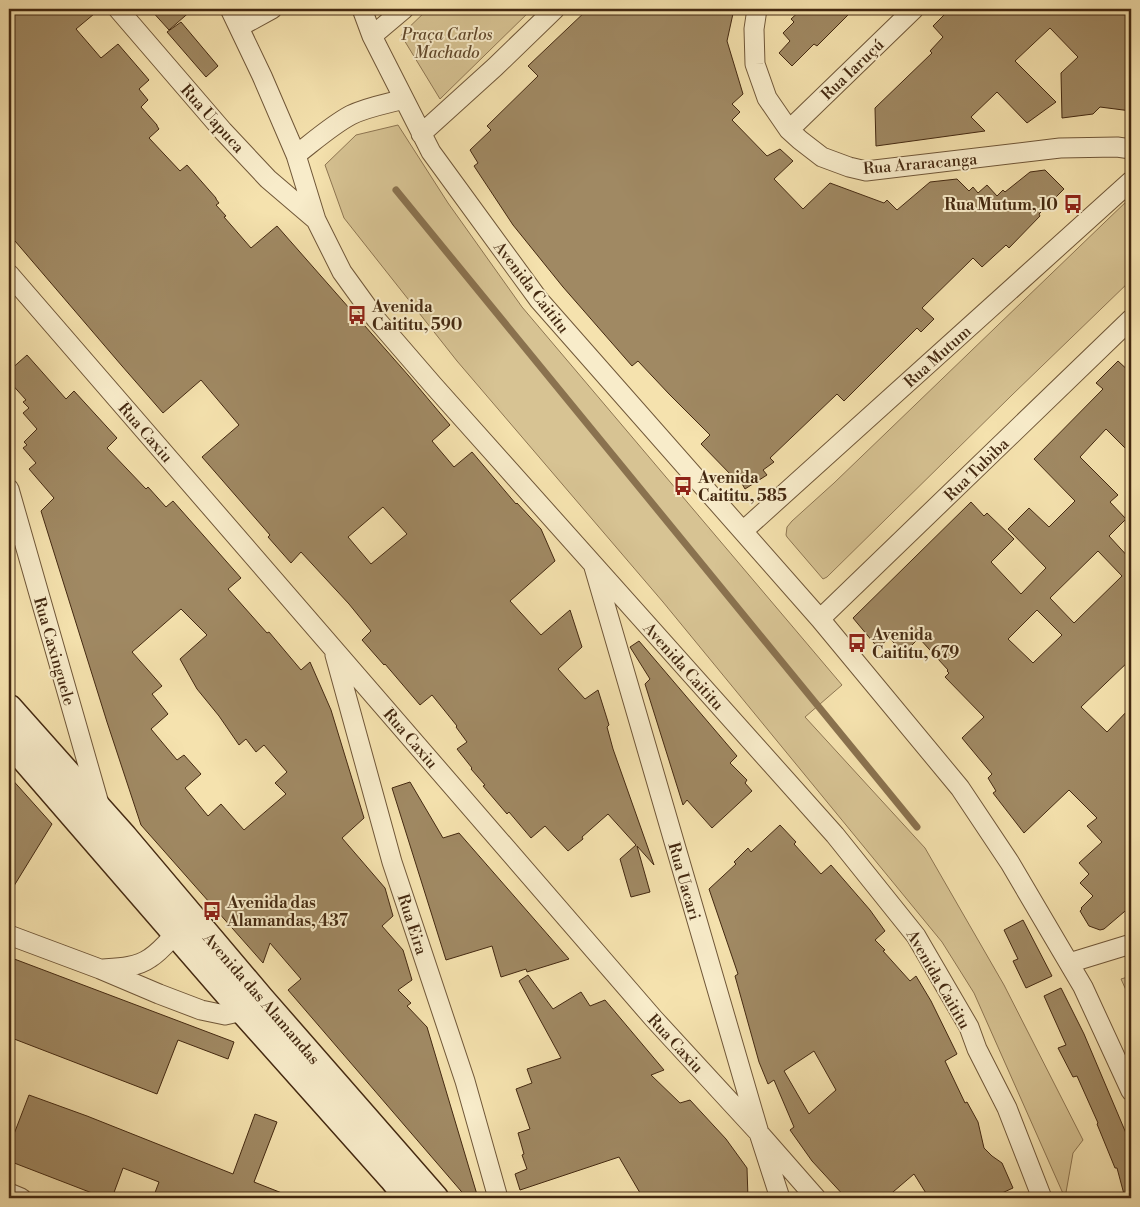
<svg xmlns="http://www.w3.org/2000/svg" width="1140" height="1207" font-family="'Libre Bodoni',serif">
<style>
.green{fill:#d7c393;stroke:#8e7652}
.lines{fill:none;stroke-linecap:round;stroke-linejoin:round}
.stream{stroke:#8a724f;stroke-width:7}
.building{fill:#a08963;stroke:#442911;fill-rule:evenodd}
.street-casing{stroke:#705738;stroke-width:21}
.secondary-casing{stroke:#442911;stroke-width:29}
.street{stroke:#f8ecca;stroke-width:19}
.secondary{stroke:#f8ecca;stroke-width:26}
.labels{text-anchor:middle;stroke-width:4;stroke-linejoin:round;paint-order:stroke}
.park-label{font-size:16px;font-style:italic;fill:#61482b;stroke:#f8ecca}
.street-label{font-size:16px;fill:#442911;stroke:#f8ecca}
.poi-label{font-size:16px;font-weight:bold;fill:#442911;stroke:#f8ecca;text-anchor:start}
</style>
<rect width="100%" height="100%" fill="#f5e2ae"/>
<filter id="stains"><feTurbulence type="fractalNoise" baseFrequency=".004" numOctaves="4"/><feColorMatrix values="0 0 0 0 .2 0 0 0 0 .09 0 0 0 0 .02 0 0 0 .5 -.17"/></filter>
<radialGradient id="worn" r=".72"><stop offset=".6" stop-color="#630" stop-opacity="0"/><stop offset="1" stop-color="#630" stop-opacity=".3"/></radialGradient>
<path class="green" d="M428 9H532L440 99 401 35Z
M398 125 448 203 522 307 842 685 805 717 925 848 1004 985 1083 1140 1073 1153 1065 1198 974 993 942 942 663 602 457 361 344 218 325 165 356 135Z
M1131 197V280L1012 395 827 577 823 579 787 537 786 535 787 527 792 521 834 483Z
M1131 976V1001L1121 979Z"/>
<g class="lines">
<path class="stream" d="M396 190 917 827"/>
</g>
<path class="building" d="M9 9H100L76 29 101 58 118 44 149 80 139 89 148 100 141 107 157 125V126L159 129 149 138 180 171 187 165 216 198V199L219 203 216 205 226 216 224 217 251 248 277 226 408 375 450 425 432 441 454 467 472 452 516 504 517 503 541 529 555 561 510 601 541 635 570 610 582 647 558 669 585 699 598 690 609 725 607 727 613 749 654 865 637 846 650 892 631 897 620 859 636 845 608 814 582 837 583 839 568 851 545 826 531 838 509 812 507 814 483 786 485 785 471 769 472 768 457 749 467 742 456 727 457 726 432 695 420 705 385 664 384 665 362 640 371 631 349 604 301 552 291 563 268 537 270 535 202 457 239 425 201 380 163 413 122 366 9 234ZM383 507 407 534 371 564 348 537Z
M150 9H193L169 30Z
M588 9H734L727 41 743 94 732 104 740 112 732 120 767 156 780 149 793 161 774 179 803 209 830 183 884 203 887 200 897 210 930 182 957 179 969 191 973 187 978 193 987 185 997 196 1003 190 1005 192 1030 172 1045 170 1064 189 1039 214 1040 216 1009 248 1006 245 982 267 973 258 922 308 934 319 921 332 917 328 844 401 837 394 770 458 774 462 763 470 767 475 745 489 737 475 733 477 701 444 710 435 669 394 638 361 632 366 563 287 513 225 474 166 478 163 470 150 491 130 487 126 538 76 528 66Z
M802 9H854L817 46 814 44 792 66 779 53 790 41 783 33 794 22 791 19Z
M950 9H1131V111L1100 107 1093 114 1062 118 1061 73 1078 57 1050 28 1015 61 1056 102 1027 123 997 92 971 117 985 131 876 146 875 108 932 53 930 51 943 37 933 26Z
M181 22 218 66 206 77 167 32Z
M27 355 66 399 74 391 117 438 107 448 146 489 148 487 166 507 173 501 241 578 228 589 267 633 269 632 301 670 310 662 331 710 364 818 342 838 385 888 393 916 382 926 403 950 412 980 398 990 411 1003 407 1006 427 1027 478 1198H467L288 990 301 979 270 943 263 963 141 825 107 722 41 511 54 498 29 469 36 463 23 448 27 445 24 442 37 429 23 413 29 408 23 402 26 400 9 381V371ZM181 609 207 635 180 659 197 689 219 716 239 745 246 739 256 752 264 745 287 772 275 783 286 794 244 830 221 804 208 816 185 788 201 774 184 755 177 760 151 729 168 714 152 694 162 686 132 652Z
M1118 361 1131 373V454L1106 429 1080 457 1118 495 1110 502 1126 519 1109 536 1131 560V659L1081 707 1107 732 1131 707V906L1104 929 1100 930 1089 926 1080 911 1082 909 1081 908 1093 896 1080 883 1089 874 1079 863 1102 842 1087 826 1097 818 1069 790 1024 833 993 793 996 791 988 778 992 774 962 738 984 717 945 677 949 673 947 671 948 670 919 638 904 653 889 638 878 648 853 618 971 502 984 516 987 513 1014 539 991 562 1021 594 1046 568 1008 529 1029 508 1049 527 1075 501 1034 459 1103 389 1096 383ZM1098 551 1122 576 1074 623 1050 598ZM1037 610 1062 635 1033 663 1008 639Z
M639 641 737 756 730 763 747 780 745 783 752 791 712 828 687 800 683 805 645 684 650 679 630 647Z
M9 776 52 824 9 894Z
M410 782 443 838 459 833 569 959 527 972 526 969 501 977 492 946 446 960 392 788Z
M780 825 796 842 794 844 821 874 831 865 870 910 885 931 875 940 885 950 883 951 910 981 916 976 931 1001 957 1054 945 1061 965 1103 967 1102 978 1122 984 1148 992 1156 1002 1163 1013 1188 991 1198H929L914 1174 886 1198H846L812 1161 790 1130 794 1127 774 1080 768 1084 759 1062 735 976 738 974 709 889 736 864 734 862 748 848 751 852ZM814 1051 836 1090 809 1114 784 1071Z
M1023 920 1052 976 1026 988 1013 961 1018 959 1004 930Z
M9 957 234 1042 228 1059 178 1040 157 1094 9 1037Z
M528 975 553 1009 581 992 590 1006 605 1000 664 1070 651 1075 680 1103 690 1100 726 1139 747 1168 748 1198H724L723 1194 709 1198H643L619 1157 520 1190 515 1174 527 1169 522 1155 524 1154 518 1133 530 1129 516 1089 532 1083 527 1069 561 1058 519 981Z
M1061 988 1084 1034 1131 1145V1198H1125L1117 1168H1115L1097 1124 1098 1123 1077 1076 1073 1077 1058 1048 1066 1045 1044 996Z
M29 1095 87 1116 233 1174 255 1114 277 1122 254 1182 292 1197V1198H153L159 1182 123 1168 112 1198H105L9 1161V1147Z"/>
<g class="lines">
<g class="street-casing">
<path id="street" d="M118 9 223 131 268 179 316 220
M230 9 262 76 296 155 316 220 342 272 376 319 433 385 835 835 916 936 969 1027 977 1049 1007 1108 1042 1198
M362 9 372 36 431 152 539 300 820 619 960 788 1010 863 1083 987 1131 1091
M757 9 754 29 755 64 767 98 789 130 800 140 822 157 849 167 866 171 1060 148 1117 147 1131 149
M239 27 272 9
M372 36 404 9
M789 130 914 9
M421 134 495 67 555 9
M296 155C313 142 332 125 351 115 367 107 386 104 404 99
M9 274 654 1019 759 1133 816 1198
M9 489 100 807
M743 531 1131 181
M594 567 759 1133 780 1198
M820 619 1131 319
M335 655 392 862 465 1081 498 1198
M9 935 100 969 159 994 201 1010 225 1015 243 1011 251 1006
M1069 963 1131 944
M101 969C117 968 136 968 150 958 163 950 172 936 183 926
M9 1193 21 1198"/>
</g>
<g class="secondary-casing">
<path id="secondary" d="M9 708 124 837 261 999 435 1198
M9 741 243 1011 392 1178 408 1198"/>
</g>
<use href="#street" class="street"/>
<use href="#secondary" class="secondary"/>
</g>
<defs>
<g id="bus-bare" transform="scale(1.5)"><path d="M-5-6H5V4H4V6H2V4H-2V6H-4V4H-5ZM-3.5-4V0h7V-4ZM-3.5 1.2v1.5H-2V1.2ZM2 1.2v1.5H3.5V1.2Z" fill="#8f2418" stroke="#f8ecca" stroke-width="2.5" paint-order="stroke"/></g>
</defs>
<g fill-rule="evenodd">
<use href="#bus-bare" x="1073" y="204"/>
<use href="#bus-bare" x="357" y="315"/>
<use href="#bus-bare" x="683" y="486"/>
<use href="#bus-bare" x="857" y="643"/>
<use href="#bus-bare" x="212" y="911"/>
</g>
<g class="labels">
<g class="park-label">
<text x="447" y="40">Praça Carlos<tspan x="447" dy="18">Machado</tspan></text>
</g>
<g class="street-label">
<text transform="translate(852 69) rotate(-44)" y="6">Rua Iaruçú</text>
<text transform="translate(213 118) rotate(48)" y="6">Rua Uapuca</text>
<text transform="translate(920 163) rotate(-5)" y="6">Rua Araracanga</text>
<text transform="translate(532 287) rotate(52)" y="6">Avenida Caititu</text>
<text transform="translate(937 356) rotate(-42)" y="6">Rua Mutum</text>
<text transform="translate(146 432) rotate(49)" y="6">Rua Caxiu</text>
<text transform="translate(976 469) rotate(-44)" y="6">Rua Tubiba</text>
<text transform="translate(55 651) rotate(74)" y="6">Rua Caxinguele</text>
<text transform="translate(684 666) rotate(48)" y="6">Avenida Caititu</text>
<text transform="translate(411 738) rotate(49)" y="6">Rua Caxiu</text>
<text transform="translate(685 881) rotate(74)" y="6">Rua Uacari</text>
<text transform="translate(413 924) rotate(72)" y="6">Rua Eira</text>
<text transform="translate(939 979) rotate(60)" y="6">Avenida Caititu</text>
<text transform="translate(262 998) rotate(49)" y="6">Avenida das Alamandas</text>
<text transform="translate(676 1043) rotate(47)" y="6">Rua Caxiu</text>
</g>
<g class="poi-label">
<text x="1058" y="210" text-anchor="end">Rua Mutum, 10</text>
<text x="372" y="312">Avenida<tspan x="372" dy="18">Caititu, 590</tspan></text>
<text x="698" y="483">Avenida<tspan x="698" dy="18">Caititu, 585</tspan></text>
<text x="872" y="640">Avenida<tspan x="872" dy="18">Caititu, 679</tspan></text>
<text x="227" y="908">Avenida das<tspan x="227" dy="18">Alamandas, 437</tspan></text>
</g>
</g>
<rect width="1140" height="1207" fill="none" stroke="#f5e2ae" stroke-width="30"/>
<rect x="10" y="10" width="1120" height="1187" fill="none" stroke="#442911" stroke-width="2.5"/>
<rect x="15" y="15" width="1110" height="1177" fill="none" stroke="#442911"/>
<rect width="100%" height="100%" filter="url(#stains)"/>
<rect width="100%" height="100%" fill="url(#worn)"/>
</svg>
